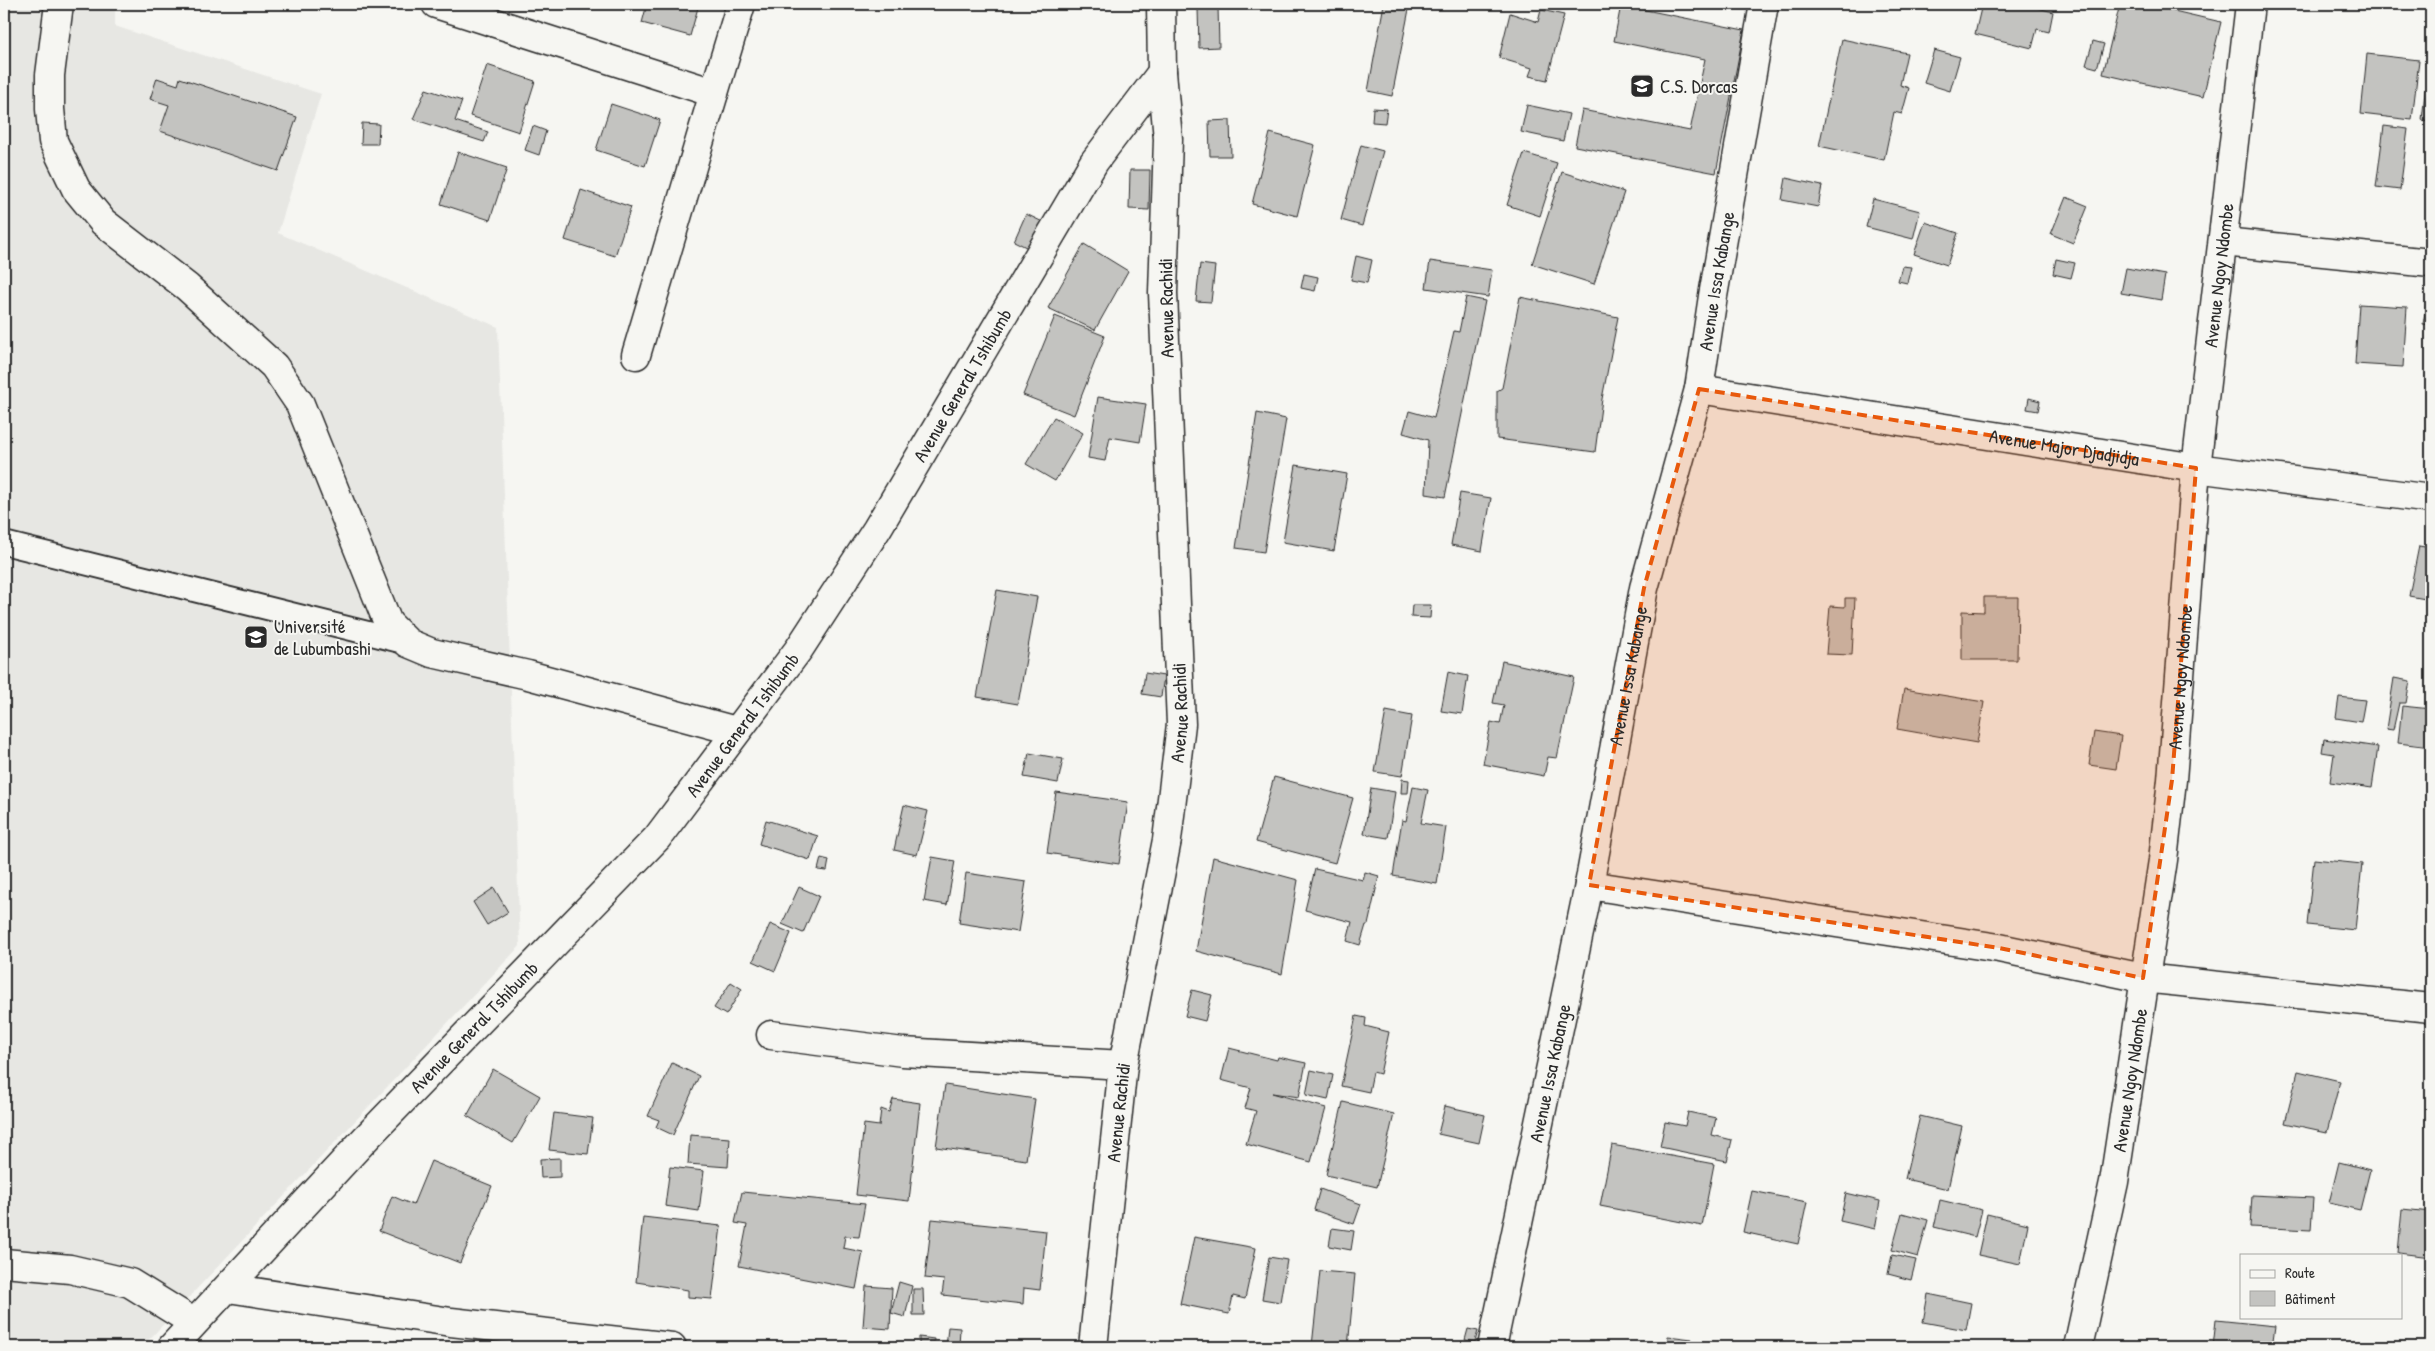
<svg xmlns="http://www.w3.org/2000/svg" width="2435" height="1351" font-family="'Patrick Hand',sans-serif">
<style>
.built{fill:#e7e7e3}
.building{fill:#c3c3c0;stroke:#2b2b2b}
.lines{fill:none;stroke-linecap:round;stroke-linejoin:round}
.lane-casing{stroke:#2b2b2b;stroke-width:26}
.street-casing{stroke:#2b2b2b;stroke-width:31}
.lane{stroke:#f6f6f2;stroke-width:22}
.street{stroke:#f6f6f2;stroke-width:28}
.marked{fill:#e8590c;fill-opacity:0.2;stroke:#e8590c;stroke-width:4;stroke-dasharray:10 6;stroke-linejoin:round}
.labels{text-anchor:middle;stroke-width:4;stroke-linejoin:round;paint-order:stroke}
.poi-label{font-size:19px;fill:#2b2b2b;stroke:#f6f6f2;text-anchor:start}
.street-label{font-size:19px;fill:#2b2b2b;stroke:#f6f6f2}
</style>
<rect width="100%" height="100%" fill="#f6f6f2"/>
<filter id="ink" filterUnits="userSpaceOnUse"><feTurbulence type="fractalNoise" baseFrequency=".02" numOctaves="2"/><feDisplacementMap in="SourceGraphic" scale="10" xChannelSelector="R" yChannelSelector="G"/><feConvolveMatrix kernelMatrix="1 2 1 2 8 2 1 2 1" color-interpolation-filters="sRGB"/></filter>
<g filter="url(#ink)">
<path class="built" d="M4 4H115V26L321 94 278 233 498 327 520 946 142 1347H4Z"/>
<path class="building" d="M647 4H699L690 36 642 23Z
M1384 4H1410L1392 96 1368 91Z
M1982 4H2039L2038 8 2053 12 2049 32 2037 29 2032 48 1975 34Z
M2120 4H2144L2221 22 2203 97 2103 74Z
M1621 5 1744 30 1716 173 1575 146 1582 110 1690 131 1705 59 1614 41Z
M1218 7 1219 47 1199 48 1198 8Z
M1541 10 1564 15 1547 80 1529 76 1532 68 1499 58 1510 13 1538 22Z
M1842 39 1907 53 1900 85 1909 88 1902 114 1894 112 1884 160 1819 146Z
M2093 41 2104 44 2097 68 2086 65Z
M1934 50 1960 57 1950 91 1924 83Z
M2367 54 2419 60 2412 120 2361 114Z
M2428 64H2431V121L2422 120Z
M487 65 535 81 519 132 470 116Z
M157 78 178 85 180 78 297 117 278 171 160 131 169 105 150 99Z
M426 89 462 101 455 121 488 132 484 142 413 119Z
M611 104 660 120 645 166 596 150Z
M1527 105 1569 114 1563 141 1521 132Z
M1373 108 1387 109 1385 123 1372 122Z
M1230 120 1231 156H1210L1209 121Z
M362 123 379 124 378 144H361Z
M533 126 546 131 539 155 525 150Z
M2384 126 2408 129 2400 190 2376 187Z
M1270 133 1315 145 1297 216 1252 204Z
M1361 145 1383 151 1362 226 1341 220Z
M458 152 507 168 490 220 441 204Z
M1524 153 1557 163 1540 216 1507 205Z
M1130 170H1150L1149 210 1129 209Z
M1562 172 1624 192 1594 284 1532 264Z
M1786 178 1822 186 1818 207 1782 200Z
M581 190 631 207 615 256 565 240Z
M2066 197 2088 206 2073 243 2051 234Z
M1873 199 1920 211 1913 239 1866 227Z
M1026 214 1049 225 1036 252 1014 241Z
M1925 222 1958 233 1947 265 1914 254Z
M1084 244 1128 271 1095 330 1048 308Z
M1356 256 1372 260 1367 283 1351 280Z
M2056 259 2075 263 2071 278 2053 274Z
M1430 261 1492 270 1488 297 1426 288Z
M1200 264 1215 266 1211 302 1196 301Z
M1902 266 1911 267 1907 283 1898 281Z
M2126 268 2165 275 2161 300 2121 293Z
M1304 274 1318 277 1315 291 1301 288Z
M2429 290H2431V325L2423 324Z
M1466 297 1485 301 1445 497 1426 494 1428 440 1403 433 1409 411 1434 418 1454 331 1459 332Z
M1520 297 1618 317 1602 399 1595 452 1497 439V391L1502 388Z
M2359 304 2407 307 2403 367 2355 364Z
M1055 316 1105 336 1074 415 1023 395Z
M1098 397 1146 404 1140 442 1110 437 1105 461 1088 458Z
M2029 398 2040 401 2038 411 2027 409Z
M1257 413 1286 419 1264 552 1236 548Z
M1054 417 1083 433 1055 481 1026 464Z
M1296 465 1347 474 1334 551 1283 542Z
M1460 493 1491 498 1482 551 1451 545Z
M2419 546 2431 548V600L2409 596Z
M997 590 1037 597 1018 704 977 697Z
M1984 597H2018L2017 660H1962V611L1984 612Z
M1845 598H1855L1852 655 1826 654 1830 606 1845 607Z
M1412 605H1431L1430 618 1411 617Z
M1502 661 1574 677 1557 758 1548 757 1544 776 1483 764 1491 722 1500 724 1504 705 1493 703Z
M1448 672 1468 676 1462 714 1441 711Z
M1145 673 1164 676 1161 697 1142 694Z
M2394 678 2410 681 2406 703H2399L2393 730 2386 729Z
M1904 689 1984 702 1977 743 1897 729Z
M2339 697 2365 700 2361 722 2336 718Z
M2402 706 2431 709V747L2398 743Z
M1386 711 1412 716 1402 776 1375 772Z
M2094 732 2121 736 2116 769 2089 765Z
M2324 739 2378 747 2372 788 2330 782 2334 754 2322 752Z
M1029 753 1063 759 1058 783 1024 777Z
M1274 777 1353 798 1335 863 1256 842Z
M1402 779 1409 780 1408 793H1401Z
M1413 787 1428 790 1421 823 1446 827 1437 884 1393 876 1402 820 1406 821Z
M1371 788 1395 792 1388 838 1364 834Z
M1056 792 1128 802 1119 864 1047 853Z
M904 805 928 811 917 855 894 850Z
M766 820 818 836 810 860 759 844Z
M932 857 955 861 947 905 924 901Z
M1213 857 1298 880 1282 974 1196 951Z
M821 858 829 860 827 871 818 870Z
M2314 859 2362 864 2355 930 2307 925Z
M1315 869 1363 880 1365 872 1379 876 1368 925H1366L1360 945 1347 941 1352 922 1305 910Z
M966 873 1026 882 1018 932 959 923Z
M799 887 819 896 803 933 782 924Z
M494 888 508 912 487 925 473 902Z
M770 924 791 933 775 971 753 961Z
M731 982 742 989 726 1015 714 1008Z
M1192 990 1212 995 1205 1021 1185 1016Z
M1356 1016 1366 1018 1365 1026 1389 1032 1380 1074 1373 1072 1369 1092 1341 1086Z
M1229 1048 1277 1060 1278 1057 1306 1063 1299 1097 1272 1093 1326 1108 1311 1162 1246 1144 1256 1111 1245 1108 1251 1088 1221 1080Z
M672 1063 699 1076 673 1135 656 1127 659 1120 648 1116Z
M493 1069 540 1096 513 1143 467 1116Z
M1311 1070 1333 1075 1328 1100 1306 1095Z
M2298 1071 2340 1081 2327 1132 2285 1123Z
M945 1085 1035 1099 1026 1160 936 1147Z
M893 1099 920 1103 909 1201 856 1195 864 1124 879 1126 881 1109 889 1112Z
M1343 1102 1394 1114 1377 1187 1326 1175Z
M1445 1106 1485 1115 1479 1143 1438 1134Z
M1688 1112 1716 1118 1712 1135 1732 1140 1727 1161 1660 1147 1665 1122 1685 1126Z
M554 1113 593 1118 588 1154 549 1150Z
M1920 1116 1962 1126 1948 1189 1905 1179Z
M690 1135 730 1138 728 1167 688 1164Z
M1612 1145 1714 1164 1702 1226 1600 1206Z
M560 1158V1177L541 1178 540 1159Z
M431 1161 492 1186 460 1263 379 1231 392 1196 413 1205Z
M2339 1162 2370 1170 2360 1210 2329 1203Z
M670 1167 704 1171 699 1211 665 1206Z
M1320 1189 1361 1204 1354 1224 1314 1210Z
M1752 1191 1807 1202 1798 1244 1743 1232Z
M742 1192 865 1204 859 1237 845 1236 843 1248 863 1252 856 1289 739 1266 747 1225 735 1223Z
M1846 1193 1880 1201 1875 1229 1840 1221Z
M2252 1195 2313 1198 2311 1230 2250 1227Z
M1940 1200 1982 1210 1975 1237 1934 1227Z
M2402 1209 2431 1212V1257L2398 1253Z
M1902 1213 1928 1220 1918 1257 1892 1250Z
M1987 1214 2028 1224 2020 1264 1978 1255Z
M643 1217 721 1226 712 1299 688 1297V1290L636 1282Z
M932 1219 1046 1231 1040 1290 1024 1288 1023 1304 942 1295 944 1280 925 1278Z
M1332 1228 1354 1231 1351 1250 1329 1246Z
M1194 1237 1256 1248 1245 1299 1233 1296 1229 1314 1180 1304Z
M1892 1255 1916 1260 1911 1280 1888 1274Z
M1269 1257 1287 1260 1280 1302 1262 1299Z
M1320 1271 1355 1274 1348 1347 1312 1346Z
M899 1282 912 1286 905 1317 891 1313Z
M866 1286 892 1288 890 1329 863 1327Z
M913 1289H923L924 1315H913Z
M1928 1294 1971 1303 1966 1330 1923 1322Z
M2216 1320 2275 1326 2272 1347H2213Z
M948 1327 960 1328 959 1347H946Z
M1468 1329 1478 1331 1475 1342 1465 1340Z
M1668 1336 1692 1339 1691 1347H1667Z
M919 1337 934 1339 933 1347H919Z"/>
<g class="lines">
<g class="lane-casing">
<path id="lane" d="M4 543 408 643"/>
</g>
<g class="street-casing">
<g id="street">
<path d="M59 4 50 75V109L53 141 76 189 103 222 187 287 274 366 300 404 388 623 408 643 432 653 528 675 736 731"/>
<path d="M436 4 714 93 741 4"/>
<path d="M2223 242 2431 263"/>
<path d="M636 355 714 93"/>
<path id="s1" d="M1699 389 2196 468 2431 499"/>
<path d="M1589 885 1999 948 2143 978 2431 1008"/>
<path d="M771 1035 903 1052 1123 1065"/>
<path d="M4 1263 70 1269 130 1283 193 1322"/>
<path d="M228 1288 451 1322 672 1347"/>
<path id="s2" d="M172 1347 366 1138 657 838 799 649 877 529 1094 162 1162 72"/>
<path id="s3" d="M1093 1347 1123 1065 1167 840 1181 724 1163 293 1168 139 1162 72 1161 4"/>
<path id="s4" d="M1492 1347 1589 885 1644 588 1699 389 1713 296 1764 4"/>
<path id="s5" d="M2078 1347 2114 1182 2163 860 2172 780 2196 468 2250 4"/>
</g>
</g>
<use href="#lane" class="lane"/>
<use href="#street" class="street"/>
</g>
</g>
<path class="marked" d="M1699 389 2196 468 2172 780 2143 978 1999 948 1589 885 1644 588Z"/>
<defs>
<g id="school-square" transform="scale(1.25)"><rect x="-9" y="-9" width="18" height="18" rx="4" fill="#2b2b2b" stroke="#f6f6f2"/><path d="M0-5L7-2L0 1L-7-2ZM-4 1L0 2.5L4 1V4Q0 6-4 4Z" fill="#fff"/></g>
<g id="university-square" transform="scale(1.25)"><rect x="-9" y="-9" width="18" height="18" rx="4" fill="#2b2b2b" stroke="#f6f6f2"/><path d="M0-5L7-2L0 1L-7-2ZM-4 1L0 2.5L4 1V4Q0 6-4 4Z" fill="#fff"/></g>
</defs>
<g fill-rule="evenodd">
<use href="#school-square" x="1642" y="86"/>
<use href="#university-square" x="256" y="637"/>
</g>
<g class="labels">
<g class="poi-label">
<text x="1660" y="93">C.S. Dorcas</text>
<text x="274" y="633">Université<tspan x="274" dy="22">de Lubumbashi</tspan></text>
</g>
<g class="street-label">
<text dy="7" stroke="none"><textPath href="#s5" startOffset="1082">Avenue Ngoy Ndombe</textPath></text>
<text dy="7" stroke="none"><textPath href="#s4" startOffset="1090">Avenue Issa Kabange</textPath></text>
<text transform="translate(1166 308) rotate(-91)" y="7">Avenue Rachidi</text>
<text dy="7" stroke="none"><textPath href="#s2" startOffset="1250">Avenue General Tshibumb</textPath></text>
<text dy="7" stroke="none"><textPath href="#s1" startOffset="370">Avenue Major Djadjidja</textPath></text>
<text dy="7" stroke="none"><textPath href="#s4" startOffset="685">Avenue Issa Kabange</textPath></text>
<text dy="7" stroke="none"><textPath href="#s5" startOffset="678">Avenue Ngoy Ndombe</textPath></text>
<text dy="7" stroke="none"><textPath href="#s3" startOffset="641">Avenue Rachidi</textPath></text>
<text dy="7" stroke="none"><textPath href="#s2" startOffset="845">Avenue General Tshibumb</textPath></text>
<text dy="7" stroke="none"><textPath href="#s2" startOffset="440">Avenue General Tshibumb</textPath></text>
<text dy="7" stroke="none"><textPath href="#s4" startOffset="280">Avenue Issa Kabange</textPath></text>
<text dy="7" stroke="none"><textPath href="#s5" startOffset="272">Avenue Ngoy Ndombe</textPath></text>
<text dy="7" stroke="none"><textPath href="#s3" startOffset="236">Avenue Rachidi</textPath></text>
</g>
</g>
<rect width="2435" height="1351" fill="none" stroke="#f6f6f2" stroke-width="20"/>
<rect x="10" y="10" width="2415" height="1331" fill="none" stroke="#2b2b2b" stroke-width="2" filter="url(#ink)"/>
<rect x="2240" y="1254" width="162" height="65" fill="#f6f6f2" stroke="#a5a5a2"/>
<rect x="2250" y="1270" width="25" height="8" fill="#f6f6f2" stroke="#a5a5a2"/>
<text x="2285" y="1278" font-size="15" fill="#2b2b2b">Route</text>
<rect x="2250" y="1291" width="25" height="15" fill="#c3c3c0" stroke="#a5a5a2"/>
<text x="2285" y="1304" font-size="15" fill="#2b2b2b">Bâtiment</text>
</svg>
